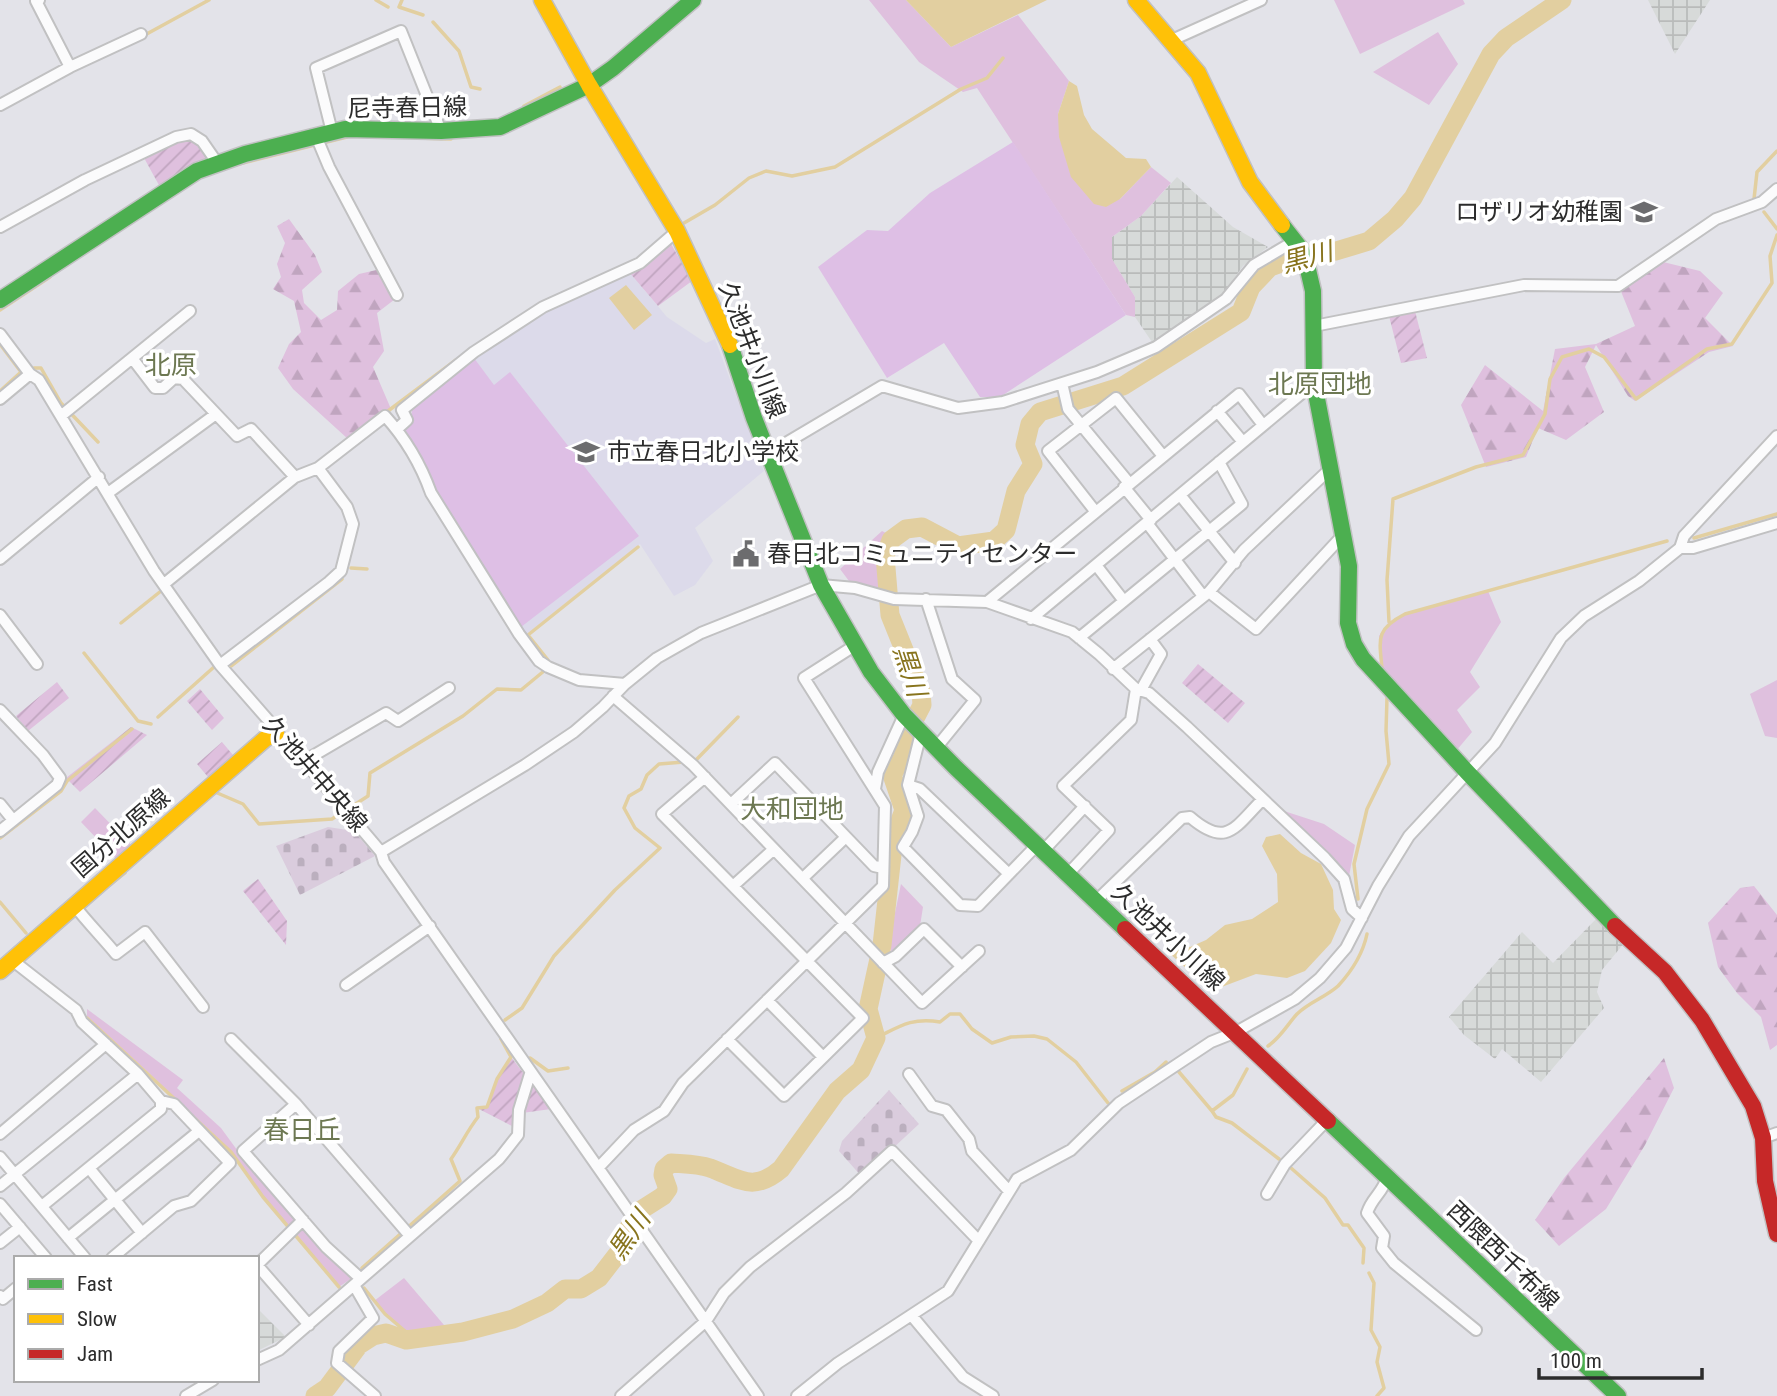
<svg xmlns="http://www.w3.org/2000/svg" width="1777" height="1396" font-family="'Roboto Condensed','Noto Sans JP',sans-serif">
<style>
.industrial{fill:url(#industrial-grid)}
.education{fill:#dcdaea}
.grass{fill:#dfc0de}
.forest{fill:url(#forest-firs)}
.cemetery{fill:url(#cemetery-stones)}
.garden{fill:url(#garden-furrows)}
.pitch{fill:#debfe5}
.water{fill:#e2cfa0}
.lines{fill:none;stroke-linecap:round;stroke-linejoin:round}
.stream{stroke:#e2cfa0;stroke-width:3.5}
.river{stroke:#e2cfa0;stroke-width:19}
.street-casing{stroke:#c1c1c2;stroke-width:14}
.fast-casing{stroke:#c1c1c2;stroke-width:19}
.slow-casing{stroke:#c1c1c2;stroke-width:19}
.jam-casing{stroke:#c1c1c2;stroke-width:19}
.street{stroke:#fbfbfc;stroke-width:10}
.fast{stroke:#4caf50;stroke-width:16}
.slow{stroke:#ffc107;stroke-width:16}
.jam{stroke:#c62828;stroke-width:16}
.labels{text-anchor:middle;stroke-width:7;stroke-linejoin:round;paint-order:stroke}
.street-label{font-size:24px;fill:#2c2c2c;stroke:#fff}
.poi-label{font-size:24px;fill:#2c2c2c;stroke:#fff;text-anchor:start}
.water-label{font-size:26px;font-style:italic;fill:#88741d;stroke:#fff}
.neighbourhood-label{font-size:26px;fill:#6d7852;stroke:#fff}
</style>
<defs>
<pattern id="industrial-grid" width="8" height="8" patternUnits="userSpaceOnUse" patternTransform="scale(1.75)"><rect width="8" height="8" fill="#d7dad9"/><path d="M0 4h8M4 0v8" fill="none" stroke="#b9bbba"/></pattern>
<pattern id="forest-firs" width="22" height="20" patternUnits="userSpaceOnUse" patternTransform="scale(1.75)"><rect width="22" height="20" fill="#dfc0de"/><path d="M5 1l3.5 6h-7zM16 11l3.5 6h-7z" fill="#c0a5bf"/></pattern>
<pattern id="cemetery-stones" width="16" height="16" patternUnits="userSpaceOnUse" patternTransform="scale(1.75)"><rect width="16" height="16" fill="#daccdd"/><path d="M2 7V4a2 2 0 0 1 4 0v3zM10 15v-3a2 2 0 0 1 4 0v3z" fill="#bbafbe"/></pattern>
<pattern id="garden-furrows" width="10" height="10" patternUnits="userSpaceOnUse" patternTransform="scale(1.75)"><rect width="10" height="10" fill="#dfc0de"/><path d="M-1 1l2-2M0 10L10 0M9 11l2-2" fill="none" stroke="#c0a5bf"/></pattern>
</defs>
<rect width="100%" height="100%" fill="#e3e3e9"/>
<path class="industrial" d="M1648 0H1710L1675 54Z
M1177 177 1233 227 1268 247 1243 266 1221 297 1152 342 1135 317V297L1112 259V237L1141 216Z
M1597 918 1625 942 1602 970 1597 992 1604 1008 1541 1082 1502 1049 1495 1059 1464 1035 1449 1017 1522 932 1553 963Z
M257 1308 286 1337 257 1351Z"/>
<path class="education" d="M629 272 667 317 706 343 715 339 764 471 695 528 713 561 695 585 674 596 640 544 526 635 437 496 428 472 402 432 411 424 412 408 474 358 544 311Z"/>
<path class="grass" d="M869 0H906L951 47 1018 15 1069 81 1058 114 1120 199 1151 167 1171 183 1141 216 1112 237V259L1135 297V317L1126 315 977 88 963 92 919 62Z
M1334 0H1463L1465 4 1360 54Z
M1438 32 1458 64 1429 105 1373 72Z
M882 531 890 535 878 554 880 592 849 581 840 569Z
M1488 591 1501 622 1470 672 1480 687 1457 710 1472 732 1456 751 1382 668 1379 636 1389 622 1405 614Z
M1777 680V738L1765 736 1750 694Z
M95 808 132 846 117 860 81 822Z
M1284 811 1324 824 1355 845 1349 876Z
M901 884 923 907 920 926 891 952 889 942Z
M87 1009 183 1080 177 1088 221 1128 240 1154 323 1252 352 1278 339 1287 263 1197 231 1152 150 1074 87 1018Z
M404 1278 444 1325 433 1332H406L385 1314 374 1301Z"/>
<path class="forest" d="M289 219 315 255 322 272 302 290 304 303 321 320 337 310 338 291 359 274 385 268 399 296 377 313 384 351 373 367 391 409 348 439 293 389 278 368 289 344 301 332 294 301 273 289 281 277 277 264 285 243 277 226Z
M1659 261 1700 271 1723 293 1705 318 1733 346 1709 352 1635 401 1628 396 1596 345 1585 367 1604 412 1566 440 1538 428 1526 457 1486 467 1461 405 1485 365 1543 411 1555 349 1596 344 1635 326 1620 289Z
M1754 886 1777 915V1045L1770 1050 1761 1017 1737 993 1718 967 1708 923 1740 888Z
M1664 1058 1674 1088 1645 1145 1606 1209 1559 1246 1535 1220 1564 1178Z"/>
<path class="cemetery" d="M328 827 354 831 375 856 300 895 276 846Z
M889 1090 919 1124 862 1177 839 1151 842 1141Z"/>
<path class="garden" d="M189 138 201 145 208 158 160 187 143 156Z
M670 242 692 281 658 306 629 272 648 264Z
M1415 311 1427 358 1401 363 1389 316Z
M1198 664 1245 703 1228 723 1182 683Z
M57 682 69 698 28 731 16 716Z
M200 689 224 718 212 730 187 701Z
M131 727 147 735 80 792 66 778Z
M222 742 233 755 208 777 197 764Z
M258 879 287 921 286 945 243 891Z
M511 1057 551 1109 515 1114 514 1127 477 1108 488 1107 497 1079Z"/>
<path class="pitch" d="M1013 142 1126 315 1000 397H980L944 343 887 378 818 267 867 230 888 231 930 193Z
M474 358 494 385 510 372 639 536 521 627 437 496 428 472 402 432 411 424 412 408Z"/>
<path class="water" d="M906 0H1047L951 47Z
M1069 81 1077 86 1084 115 1092 129 1126 158 1146 159 1151 167 1120 199 1106 207 1094 204 1071 177 1059 137 1058 114Z
M626 285 652 315 634 330 609 298Z
M1280 834 1301 853 1321 864 1333 890 1334 909 1341 920 1331 943 1305 971 1287 978 1256 974 1211 991 1167 951 1171 945 1190 947 1206 940 1225 925 1252 919 1278 902 1277 874 1262 846 1266 837Z"/>
<g class="lines">
<path class="stream" d="M376 0 388 7
M402 0 399 7 423 15
M433 22 459 51 471 87 480 89
M143 36 209 0
M524 106 560 87
M417 138 451 139
M235 165 347 137
M1754 199 1757 172 1777 151
M1764 212 1777 229
M684 223 715 205 749 178 766 171 792 176 835 167 961 89 987 78 1003 58
M0 310 50 277
M0 344 21 372 0 391
M34 368H41L61 403 98 442
M384 414 456 360
M1694 538 1777 514
M351 568 367 569
M1389 622 1387 580 1393 499 1476 467 1523 455 1545 414 1550 379 1562 357 1589 349 1604 357 1636 399 1707 349 1732 344 1772 283 1770 256 1777 235
M121 623 161 591
M84 653 138 721 151 724
M548 660 528 635 638 547
M231 666 342 579
M1382 668C1379 638 1376 629 1405 614L1667 541
M158 717 214 667
M692 761 696 760 738 717
M215 792 243 804 259 824 332 819 338 815
M351 807 368 796 370 773 463 716 497 689 521 690 544 671
M0 838 61 791 67 781 132 729
M110 885 125 873
M1358 899 1354 864 1367 809 1389 764 1386 731 1387 698
M0 902 26 933
M87 1018 178 1102
M505 1020 522 1008 554 956 615 890 660 848 635 828 624 808 629 796 641 789 647 775 659 764 684 762
M876 1038C900 1026 913 1017 940 1022L950 1014H960L972 1029 992 1043 1011 1037 1034 1036 1047 1039 1076 1062 1108 1103
M1268 1046C1281 1037 1287 1025 1297 1014 1309 1002 1326 997 1338 986 1351 972 1363 953 1367 934
M530 1058 548 1071 568 1068
M1179 1072 1212 1111 1233 1095 1247 1069
M1122 1091 1155 1072 1166 1062
M1212 1111 1216 1117 1232 1123 1279 1159
M191 1115 231 1152 263 1197 339 1287
M1291 1168 1325 1198 1343 1225H1348L1364 1248 1363 1263
M362 1268 460 1181 451 1159C461 1145 467 1131 478 1117L477 1108 487 1107 497 1079 511 1057 501 1039
M1369 1273 1374 1283 1371 1330 1380 1347 1377 1362 1384 1388 1377 1396
M364 1288 385 1314 406 1332V1340"/>
<path class="river" d="M315 1396 327 1388 359 1345 373 1336 386 1333 406 1340 463 1332 513 1319 547 1303 565 1289H581L599 1278 626 1243 628 1229 641 1210 663 1196 668 1189 663 1175 664 1169 671 1163C683 1164 698 1164 710 1168 740 1179 753 1193 781 1169L837 1091 861 1070 876 1038 868 1009 882 945 894 837 904 810 892 775 903 757 907 734 922 705 921 692 890 615 885 556 891 540 906 529 922 527 958 546 994 541 1006 530 1016 491 1033 464 1025 445 1030 424 1040 412 1123 386 1241 312 1251 287 1270 267 1307 254 1336 251 1369 241 1395 219 1413 198 1491 54 1506 38 1562 0"/>
<g class="street-casing">
<path id="street" d="M39 0 36 1 70 67
M1172 40 1261 0
M0 105 70 67 141 34
M332 132 316 68 401 31 441 131
M316 136 329 167 397 295
M0 227 85 180 176 137 191 134 202 141 218 164
M1314 326 1524 285 1618 286 1716 219 1762 202 1777 189
M0 334 30 374 39 380 154 571 220 665 269 721 276 733 304 761 381 852 384 862 758 1396
M132 358 155 388H163L174 378 183 379 237 436 251 429 295 477
M1062 383 1068 409 1129 483
M0 399 30 374
M1217 411 1243 442
M62 415 190 311
M397 429 407 420 402 410 474 352 543 307 640 263 677 231
M769 453 882 386 958 408 1003 402 1097 372 1156 347 1226 299 1254 265 1286 246 1295 243
M1124 487 1151 520
M108 493 216 414
M1180 495 1235 563
M1095 511 1048 451 1116 398 1163 456
M1147 523 1203 596
M1680 548H1693L1777 523
M0 559 99 477
M1096 565 1124 601
M164 584 295 477 318 468 385 416C405 438 421 465 431 493L519 634 539 661 548 667 579 680 625 684
M1209 592 1244 550 1331 468
M926 599 952 679 975 700 936 748
M987 602 1239 394 1263 425
M0 615 37 664
M1031 619 1314 383
M1079 638 1242 504 1219 462
M220 665 329 582 341 571 353 524 347 507 318 468
M1113 669 1209 592 1256 629 1344 534
M1141 690 1161 654 1150 639
M613 696 693 765 922 1003 979 951
M0 710 43 755 60 778 57 785 0 831
M921 733 908 785 918 816 912 832 903 847 960 905 978 906 1037 845
M304 761 386 713 398 721 449 688
M705 777 662 814 863 1018 784 1096 727 1039
M908 785 920 789 1009 874
M875 789 878 772 904 715
M0 804 13 820
M731 804 775 763 874 866 883 868
M1043 851 1085 806
M381 852 525 765 574 732 603 707 625 684 657 658 701 633 821 585 855 588 894 599 987 602 1072 632 1099 654 1136 689 1149 693 1187 727 1325 858 1344 879 1352 909 1362 918
M1068 874 1109 830 1063 786 1131 720 1136 689
M803 878 846 837
M733 886 774 849
M1096 901 1182 818 1190 817C1227 849 1235 827 1263 799
M74 905C87 922 102 937 116 954L145 932 203 1007
M12 960 76 1010 82 1022 138 1074 161 1101 174 1104 230 1163 191 1201 174 1206 112 1258
M883 963 896 956 924 929 962 967
M346 985 430 926
M767 1000 823 1057
M231 1039 296 1104 410 1236
M909 1074 932 1106 946 1110 969 1139 972 1151 1009 1191
M296 1104 243 1151 326 1247 360 1278
M0 1134 106 1044
M1763 1138 1777 1133
M0 1157 85 1258
M599 1167 634 1130 664 1111 683 1083 883 886 885 806 804 678 854 646
M89 1168 142 1233
M1387 1177C1383 1193 1372 1197 1367 1213L1384 1236 1382 1248 1394 1263 1476 1330
M0 1186 138 1074
M1267 1194 1285 1164 1327 1120
M0 1204 46 1258
M42 1206 161 1109V1101
M68 1238 199 1131
M0 1243 20 1227
M257 1265 309 1325
M257 1265 303 1220
M354 1285 373 1318 339 1351 337 1363 375 1396
M0 1296 3 1299 16 1288
M912 1316 963 1377 993 1396
M257 1360 279 1350 499 1159 518 1135 519 1110 530 1074
M186 1396 213 1380
M621 1396 706 1321 724 1293 750 1267 846 1193 892 1151 979 1241
M797 1396 838 1363 948 1291 1017 1179 1071 1150 1119 1103 1211 1042 1236 1032 1295 999 1320 978 1346 948 1378 886 1409 836 1495 743 1561 638 1584 616 1639 581 1680 548 1684 536 1777 436"/>
</g>
<g class="fast-casing">
<path id="fast" d="M1282 225 1300 248 1306 261 1313 291 1314 383 1349 566 1348 623 1354 644 1363 659 1468 773 1615 926
M0 300 197 171 245 154 345 129 441 131 500 127 589 85 613 68 693 0
M730 345 754 418 821 585 871 672 904 715 956 768 1125 929
M1328 1121 1618 1396"/>
</g>
<g class="slow-casing">
<path id="slow" d="M542 0 589 85 677 231 730 345
M1136 0 1198 73 1250 182 1282 225
M0 971 265 739 276 733"/>
</g>
<g class="jam-casing">
<path id="jam" d="M1615 926 1665 972 1702 1020 1753 1106 1763 1138 1765 1181 1777 1234
M1125 929 1328 1121"/>
</g>
<use href="#street" class="street"/>
<use href="#fast" class="fast"/>
<use href="#slow" class="slow"/>
<use href="#jam" class="jam"/>
</g>
<defs>
<g id="school-bare" transform="scale(2.1)"><path d="M0-5L7-2L0 1L-7-2ZM-4 1L0 2.5L4 1V4Q0 6-4 4Z" fill="#6c6c6e" stroke="#fff" stroke-width="2.5" paint-order="stroke"/></g>
<g id="civic-bare" transform="scale(2.1)"><path d="M-.6-6.5H3V-4.5H.6V-3L4-1V1h2V6H-6V1h2V-1L-.6-3ZM-1.2 2.5V6h2.4V2.5Z" fill="#6c6c6e" stroke="#fff" stroke-width="2.5" paint-order="stroke"/></g>
</defs>
<g fill-rule="evenodd">
<use href="#school-bare" x="1644" y="212"/>
<use href="#school-bare" x="586" y="452"/>
<use href="#civic-bare" x="746" y="554"/>
</g>
<g class="labels">
<g class="street-label">
<text transform="translate(407 108) rotate(-1)" y="8">尼寺春日線</text>
<text transform="translate(752 350) rotate(69)" y="8">久池井小川線</text>
<text transform="translate(315 774) rotate(49)" y="8">久池井中央線</text>
<text transform="translate(121 833) rotate(-41)" y="8">国分北原線</text>
<text transform="translate(1168 937) rotate(43)" y="8">久池井小川線</text>
<text transform="translate(1503 1256) rotate(44)" y="8">西隈西千布線</text>
</g>
<g class="poi-label">
<text x="1623" y="220" text-anchor="end">ロザリオ幼稚園</text>
<text x="607" y="460">市立春日北小学校</text>
<text x="767" y="562">春日北コミュニティセンター</text>
</g>
<g class="water-label">
<text transform="translate(1307 257) rotate(-15)" y="9">黒川</text>
<text transform="translate(910 671) rotate(72)" y="9">黒川</text>
<text transform="translate(629 1235) rotate(-56)" y="9">黒川</text>
</g>
<g class="neighbourhood-label">
<text x="171" y="374">北原</text>
<text x="1320" y="393">北原団地</text>
<text x="792" y="818">大和団地</text>
<text x="302" y="1139">春日丘</text>
</g>
</g>
<rect x="14" y="1256" width="245" height="126" fill="#ffffff" stroke="#ababab" stroke-width="2"/>
<rect x="28" y="1279" width="35" height="10" fill="#4caf50" stroke="#ababab" stroke-width="2"/>
<text x="77" y="1291" font-size="21" fill="#2c2c2c">Fast</text>
<rect x="28" y="1314" width="35" height="10" fill="#ffc107" stroke="#ababab" stroke-width="2"/>
<text x="77" y="1326" font-size="21" fill="#2c2c2c">Slow</text>
<rect x="28" y="1349" width="35" height="10" fill="#c62828" stroke="#ababab" stroke-width="2"/>
<text x="77" y="1361" font-size="21" fill="#2c2c2c">Jam</text>
<path d="M1539 1368v10h163v-10" fill="none" stroke="#2c2c2c" stroke-width="3.5"/>
<text x="1550" y="1368" font-size="21" fill="#2c2c2c" stroke="#ffffff" stroke-width="5" paint-order="stroke">100 m</text>
</svg>
